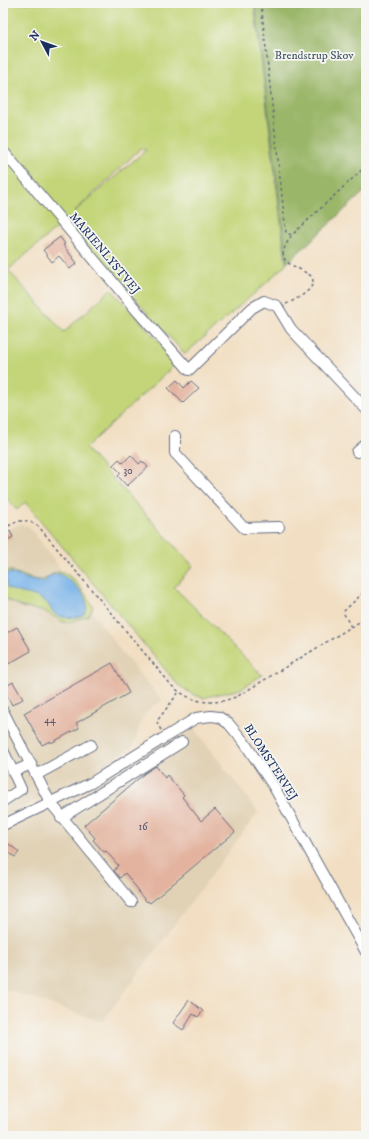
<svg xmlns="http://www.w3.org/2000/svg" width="369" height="1139" font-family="'IM FELL DW Pica',serif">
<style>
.built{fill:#e1d2b6}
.green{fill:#c3d578;stroke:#6f826b;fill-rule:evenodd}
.forest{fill:#9ab668;stroke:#5a7263}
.water{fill:#78b2e9;stroke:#4a70a4}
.building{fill:#e3b39f}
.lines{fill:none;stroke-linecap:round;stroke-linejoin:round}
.minor-casing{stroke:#666d81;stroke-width:12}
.path{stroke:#666d81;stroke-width:1.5;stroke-dasharray:3 3;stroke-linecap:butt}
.minor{stroke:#fff;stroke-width:10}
.labels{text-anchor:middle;stroke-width:3.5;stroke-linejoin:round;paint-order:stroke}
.number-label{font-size:10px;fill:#4d506e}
.park-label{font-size:12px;fill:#455864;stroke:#f6f6f2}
.street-label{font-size:12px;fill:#1b2f5e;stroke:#f6f6f2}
</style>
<rect width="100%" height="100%" fill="#f6f6f2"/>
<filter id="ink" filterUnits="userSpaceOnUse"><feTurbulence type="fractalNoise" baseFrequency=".025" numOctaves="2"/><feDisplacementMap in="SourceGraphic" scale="8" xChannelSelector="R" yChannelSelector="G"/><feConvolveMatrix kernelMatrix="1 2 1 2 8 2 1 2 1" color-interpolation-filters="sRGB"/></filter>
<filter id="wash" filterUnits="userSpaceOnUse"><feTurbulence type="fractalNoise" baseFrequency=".012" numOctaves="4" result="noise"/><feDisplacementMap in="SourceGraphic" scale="16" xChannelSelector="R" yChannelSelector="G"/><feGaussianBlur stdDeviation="0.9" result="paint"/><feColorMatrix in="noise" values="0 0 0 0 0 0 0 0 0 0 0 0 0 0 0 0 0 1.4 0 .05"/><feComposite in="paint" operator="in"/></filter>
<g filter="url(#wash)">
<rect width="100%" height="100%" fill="#f2dfc3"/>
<path class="built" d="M19 524 29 526 121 651 162 701 152 706 142 718 133 747 85 778 3 817V532Z
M193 727 258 812 102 1022 3 988V832L94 787Z"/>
<path class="green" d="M3 3H254L286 264 265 284 185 354 119 282 65 221 8 270 64 332 111 289 178 362 85 448 193 566 174 587 262 675 241 689 203 698 192 694 178 685 25 502 17 510 3 494ZM141 148 146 150 74 212Z
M7 571H12C19 574 35 581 42 580 48 579 52 572 59 572 72 572 87 596 93 607L89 615 71 622H63L46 612 22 607 7 600 3 594V575Z"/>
<path class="forest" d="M255 3H366V190L287 263Z"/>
<path class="water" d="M11 573 30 580 44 582 51 575 60 574C72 582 93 597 85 613 79 619 61 619 55 614 48 608 51 602 37 597 27 593 17 593 7 588L5 577 6 574Z"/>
<g id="blocks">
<path class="building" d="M60 237 65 244 63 245 77 263 70 269 59 256 52 262 43 250Z
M177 380 184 388 191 381 199 388 183 403 168 388Z
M131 455 139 464 142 461 148 467 127 486 118 476 121 473 113 465 119 459 123 463Z
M10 531 13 537 3 542V535Z
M17 627 31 651 3 667V635Z
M112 663 129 693 76 723 79 728 51 743 50 741 42 745 24 713Z
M13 682 23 699 12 705 3 688Z
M156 766 165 778 167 775 184 795 182 797 201 821 215 809 235 832 150 903 148 901 147 902 138 892 139 891 125 873 120 878 114 871 118 865 106 851 104 852 93 840 95 838 84 825 145 773Z
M9 844 19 852 15 857 5 850Z
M189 1000 203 1011 198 1017 193 1014 183 1030 173 1023Z"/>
</g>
</g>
<g filter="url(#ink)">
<use href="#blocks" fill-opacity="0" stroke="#666d81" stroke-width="1"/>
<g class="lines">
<g class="minor-casing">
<path id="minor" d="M3 151 138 312 189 370 252 308 264 301 277 306 291 329 366 409
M175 436V453L244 528 279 527
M357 452 366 444
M3 711 50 802 131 902
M3 750 21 789 3 801
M13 772 31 764
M36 775 91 745
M61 818 182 742
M3 825 91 783 196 718 211 716 219 717 229 724 244 742 274 787 366 952"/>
</g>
<path class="path" d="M261 3 286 233 292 235 366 166
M286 304C295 300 320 288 311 276 292 262 271 265 292 235
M3 529C17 521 24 516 39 527L172 686C193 704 213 706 238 696L366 618
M351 627 343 612 366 590
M161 730 158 725 157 721 179 692"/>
<use href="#minor" class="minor"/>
</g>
</g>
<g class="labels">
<g class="number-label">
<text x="128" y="474">30</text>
<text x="50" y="723">44</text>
<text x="143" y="830">16</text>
</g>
<g class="park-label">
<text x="314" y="59">Brendstrup Skov</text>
</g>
<g class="street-label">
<text transform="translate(105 253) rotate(50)" y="4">MARIENLYSTVEJ</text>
<text transform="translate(271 762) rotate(57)" y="4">BLOMSTERVEJ</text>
</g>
</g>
<rect width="369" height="1139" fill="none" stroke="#f6f6f2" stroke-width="16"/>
<g transform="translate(42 42) rotate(311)" stroke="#f6f6f2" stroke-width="3" paint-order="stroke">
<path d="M0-3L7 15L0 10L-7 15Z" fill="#1b2f5e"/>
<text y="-6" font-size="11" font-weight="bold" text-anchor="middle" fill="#1b2f5e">N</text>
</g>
</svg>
